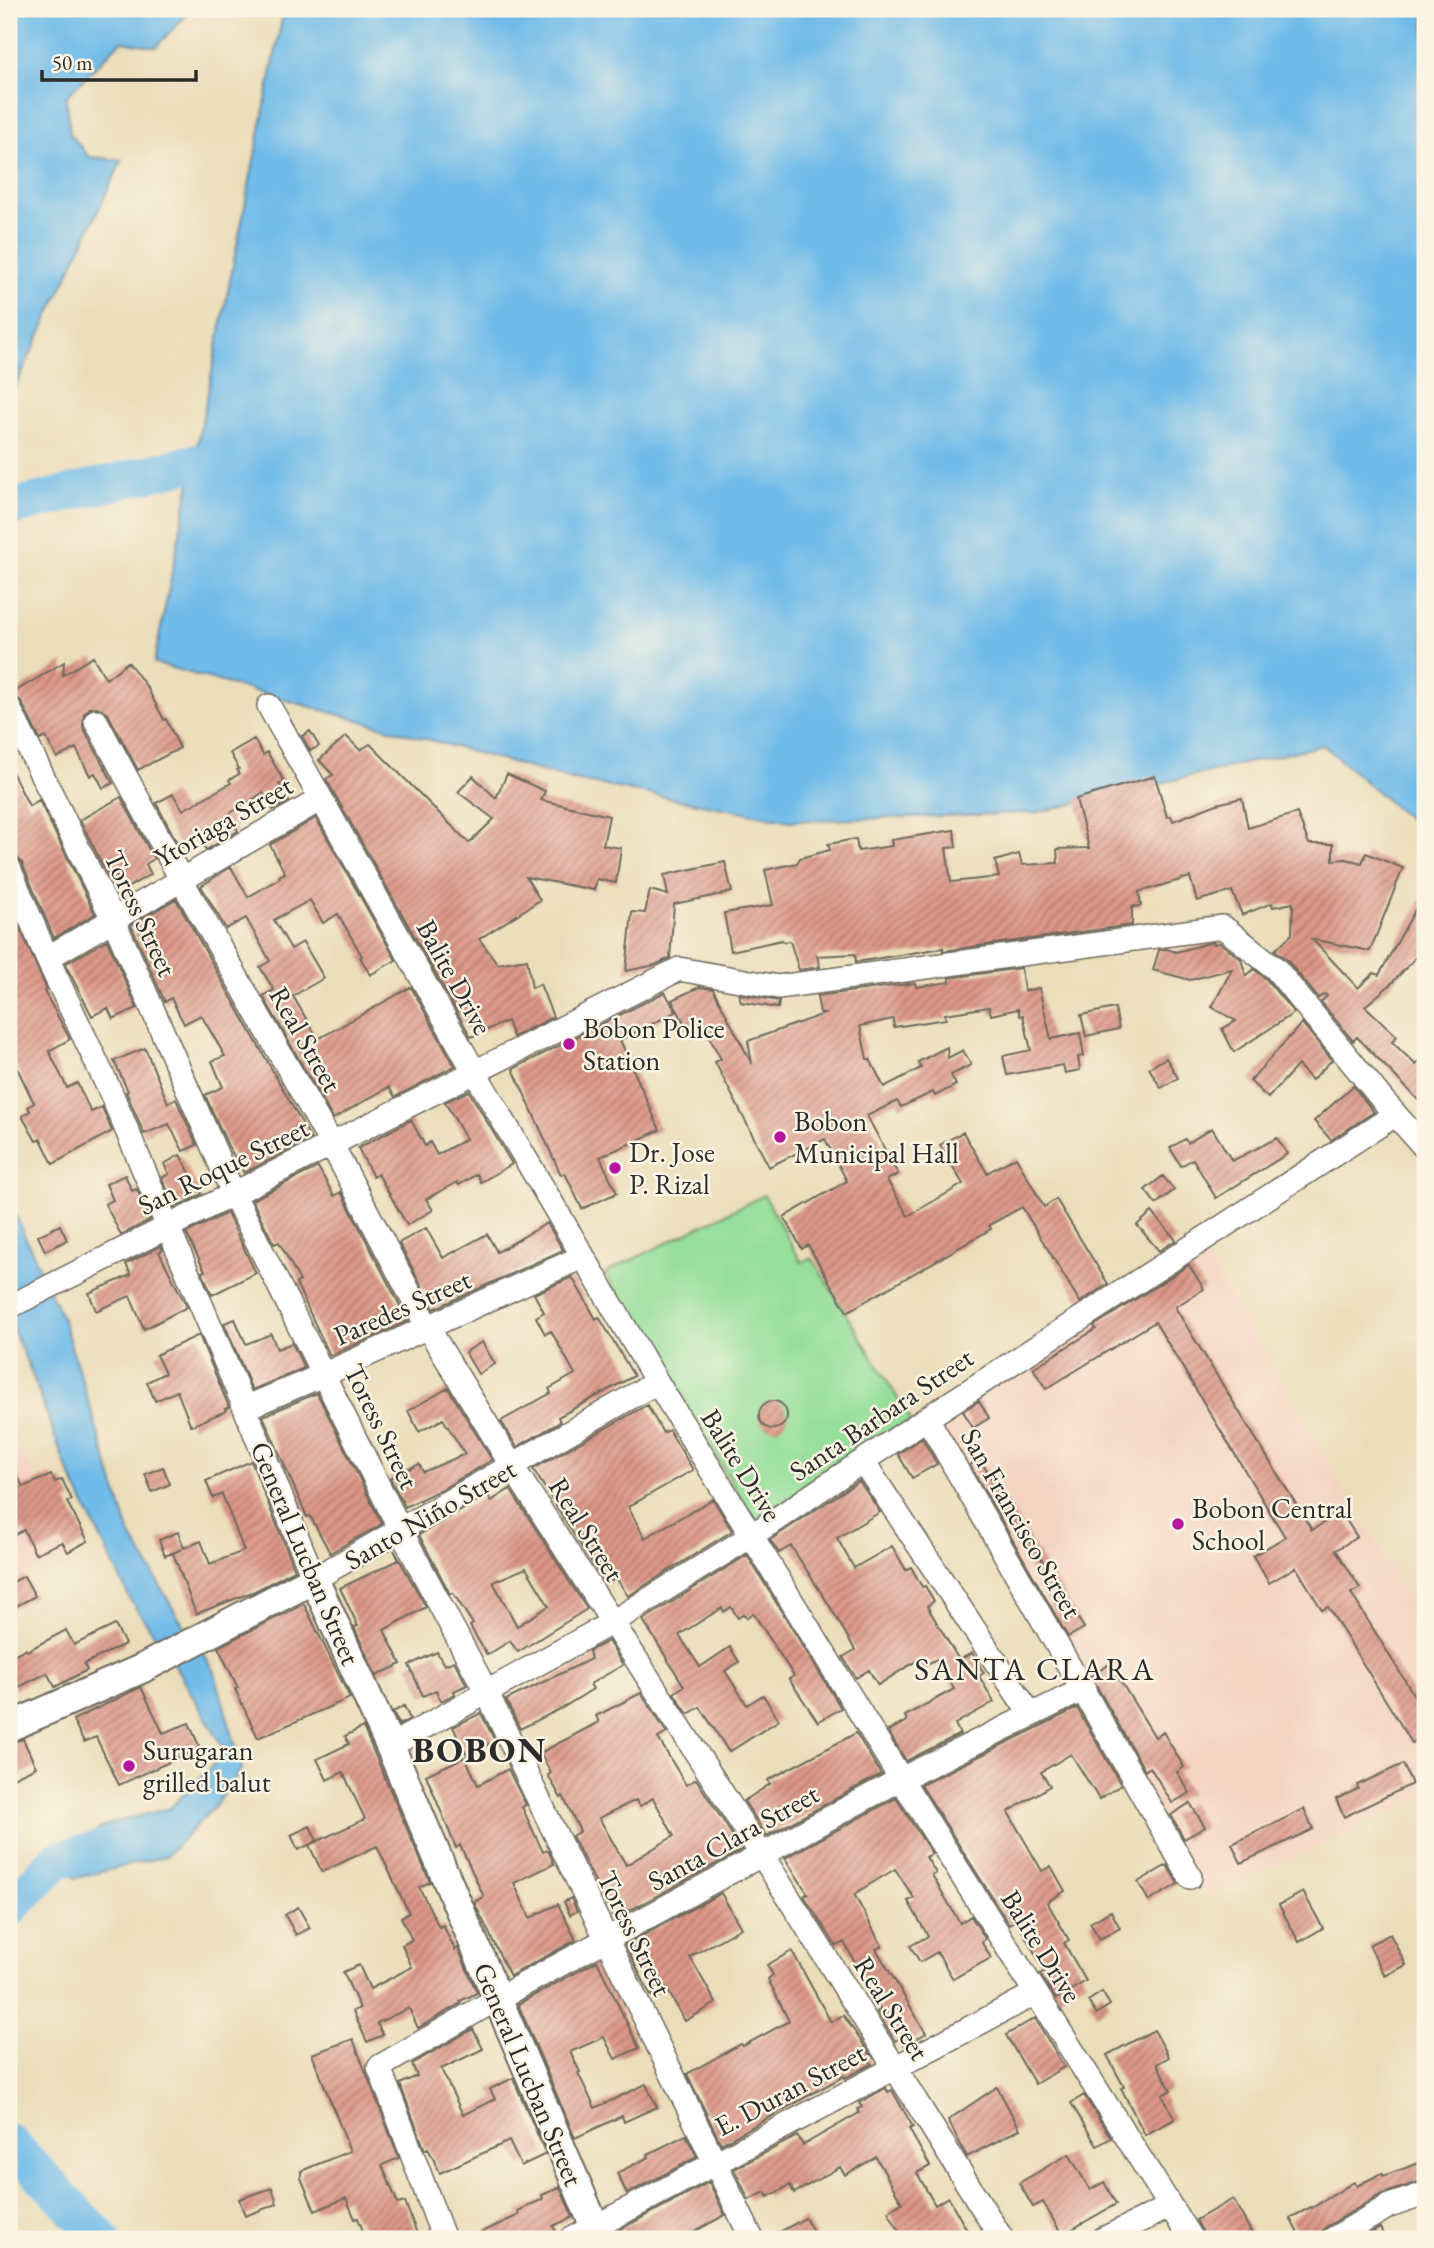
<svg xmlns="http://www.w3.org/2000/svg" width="1434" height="2248" font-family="'EB Garamond',serif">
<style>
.built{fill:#f4d3c1}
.park{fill:#96df9b;stroke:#608563;stroke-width:2}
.water{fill:#6fbbe9;stroke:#4d738a;stroke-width:2}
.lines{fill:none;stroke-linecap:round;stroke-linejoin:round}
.river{stroke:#6fbbe9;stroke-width:37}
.building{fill:url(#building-hatch);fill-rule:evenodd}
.minor-casing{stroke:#6e695d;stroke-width:26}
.tertiary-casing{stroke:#6e695d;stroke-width:32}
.minor{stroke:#fff;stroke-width:23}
.tertiary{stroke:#fff;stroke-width:28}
.poi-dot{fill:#b5179e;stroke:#fcf5e5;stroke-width:2.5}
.labels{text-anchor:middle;stroke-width:5;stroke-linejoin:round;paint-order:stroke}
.street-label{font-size:28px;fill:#2b2b2b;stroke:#fcf5e5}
.poi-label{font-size:28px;fill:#2b2b2b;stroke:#fcf5e5;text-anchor:start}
.quarter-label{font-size:32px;letter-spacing:2px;fill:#2b2b2b;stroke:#fcf5e5}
.district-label{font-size:35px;font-weight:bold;letter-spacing:2px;fill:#2b2b2b;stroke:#fcf5e5}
</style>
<defs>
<pattern id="building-hatch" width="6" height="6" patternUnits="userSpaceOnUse" patternTransform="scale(1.75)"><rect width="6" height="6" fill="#dc9788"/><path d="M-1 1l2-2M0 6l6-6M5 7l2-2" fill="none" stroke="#b37b6f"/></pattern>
</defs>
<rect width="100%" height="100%" fill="#fcf5e5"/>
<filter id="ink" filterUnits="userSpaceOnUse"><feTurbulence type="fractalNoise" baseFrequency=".0143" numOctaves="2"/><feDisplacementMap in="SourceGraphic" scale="14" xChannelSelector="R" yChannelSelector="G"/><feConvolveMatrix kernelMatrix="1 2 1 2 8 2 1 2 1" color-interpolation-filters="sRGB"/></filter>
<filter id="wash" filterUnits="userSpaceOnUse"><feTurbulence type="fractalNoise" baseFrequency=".00686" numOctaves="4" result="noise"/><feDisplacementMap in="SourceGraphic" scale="28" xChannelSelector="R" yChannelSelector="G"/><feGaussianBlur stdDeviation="1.57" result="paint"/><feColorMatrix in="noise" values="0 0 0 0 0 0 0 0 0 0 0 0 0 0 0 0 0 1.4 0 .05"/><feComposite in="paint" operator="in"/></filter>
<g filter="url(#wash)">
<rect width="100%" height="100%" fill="#ebddb9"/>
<path class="built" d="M1202 1250 1425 1626V1797L1208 1897 933 1422Z
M17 1442 75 1552 9 1584V1447Z"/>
<path class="park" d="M764 1195 801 1262 812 1258 911 1420 755 1521 605 1273Z"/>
<path class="water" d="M18 9H187L189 12 156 47 121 41 66 97 70 134 89 157 122 160 9 400V12Z
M284 9H1425V833L1323 745 1035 813 791 821 569 779 154 663Z
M9 1201 63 1320 129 1532 178 1617 214 1670 242 1768 217 1804 166 1856 76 1878 57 1860 105 1825 170 1808 226 1752 168 1654 131 1601 65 1464 32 1374 9 1320Z"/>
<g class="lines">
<path class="river" d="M9 508 193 463
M9 1909 57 1860 104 1848
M9 2142 102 2239"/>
</g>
<g id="blocks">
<path class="building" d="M93 657 106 679 128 662 147 687 164 720 166 719 180 748 138 770 108 714 97 707 90 708 84 714 83 727 113 783 103 788 95 773 90 776 76 748 57 758 46 737 40 740 21 701 11 694 64 662 63 675Z
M310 731 319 746 310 751 302 736Z
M346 736 360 750 370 744 469 843 494 819 458 792 473 776 496 798 507 774 545 791 541 800 609 816 603 845 621 848 616 883 597 879 594 890 526 877 540 900 479 939 498 964 527 959 532 988 540 984 553 1017 513 1037 507 1021 471 1037 326 779 333 775 319 760Z
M254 739 263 755 267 752 284 781 279 784 289 802 273 810 263 793 229 814 238 831 206 850 199 837 180 848 156 803 173 794 183 810 231 783 229 780 239 774 237 770 239 769 230 753Z
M9 766 29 806 39 800 95 914 54 938 22 863 17 857 9 854Z
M1155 776 1167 817 1171 816 1173 821 1217 804 1242 798 1248 828 1297 813 1309 844H1333V860L1346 859 1362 863 1366 853 1403 868 1370 951 1312 939 1358 988 1374 973 1379 975 1425 892V958L1417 956 1390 985 1365 1006 1397 1036 1392 1042 1416 1065 1425 1055V1107L1357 1037 1353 1041 1321 1002 1327 996 1325 994 1318 998 1287 960 1275 950 1292 934 1293 903 1273 907 1272 903 1242 915 1232 891 1197 901 1190 877 1139 892 1141 906 1132 907V925L943 951V948L856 962 855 954 817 956 820 967 799 970 790 941 783 942 782 940 731 951 724 913 773 905 765 870 797 863 800 858 830 850 828 844 856 839 858 851 892 846 891 840 954 830 956 847 946 848 951 882 999 877 995 861 1019 854 1022 865 1058 863 1057 849 1089 848 1076 799Z
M121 797 154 859 146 864 151 874 125 889 114 873 108 876 80 820Z
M316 818 396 960 370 975 360 957 362 956 338 914 323 923 310 900 274 920 291 949 303 942 324 978 293 996 318 1039 411 987 455 1066 395 1097 389 1087 333 1119 263 996 274 990 260 967 270 961 246 918 226 929 201 886 231 867 248 897 280 878 279 876 285 873 270 845Z
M725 862 732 892 674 904 670 958 655 965 626 971 632 912 645 913 650 890 668 895 664 875Z
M176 899 311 1139 244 1173 228 1146 205 1095 223 1087 212 1061 225 1056 201 1015 184 1024 171 998 165 1002 131 925Z
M9 903 47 990 44 991 70 1039 49 1051 67 1088 77 1083 91 1112 102 1107 112 1131 53 1164 41 1139 36 1141 22 1116 30 1111 28 1107 34 1103 16 1066 9 1070Z
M107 940 137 1008 113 1019 108 1008 92 1016 65 964Z
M1213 942 1214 944 1220 943 1241 959 1246 976 1254 969 1266 979 1294 1013 1234 1052 1222 1029 1236 1021 1212 1007 1232 969 1190 980 1153 970 1159 950 1167 949 1176 952Z
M1021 968 1024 991 1039 988 1051 1039 1080 1033 1084 1056 1078 1057 1080 1070 1065 1073 1063 1065 1007 1075 1003 1056 1031 1050 1023 1015 1020 1016 1018 1009 991 1015 989 1007 945 1014 946 1019 894 1027 893 1019 860 1026 867 1059H870L884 1087 921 1068 918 1062 947 1047 948 1058 963 1050 971 1065 951 1075 956 1085 935 1096 933 1092 901 1107 897 1101 867 1116 898 1174 887 1180 908 1216 963 1184 940 1145 963 1132 987 1173 1016 1157 1044 1207 1056 1199 1108 1284 1080 1302 1022 1207 989 1225 991 1229 847 1312 808 1245 802 1249 784 1217 847 1181 825 1139 769 1167 715 1062 721 1059 706 1031 692 1038 672 1000 699 987 713 989 752 1064 748 1041 824 1014 820 1013 817 996 915 983 916 987 950 982 949 978Z
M665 992 676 1012 620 1040 660 1130 600 1157 617 1193 582 1209 565 1173 561 1175 513 1069Z
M739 994 779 1001 778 1008 741 1002Z
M1115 1008 1119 1029 1086 1036 1081 1015Z
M1302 1023 1332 1060 1312 1080 1298 1065 1268 1098 1250 1081Z
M145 1048 168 1103 176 1099 197 1145 183 1151 169 1124 144 1134 126 1092 128 1091 114 1061Z
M1166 1058 1178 1078 1161 1088 1149 1068Z
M1353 1086 1374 1112 1331 1140 1314 1121Z
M469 1091 512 1164 481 1182 477 1174 459 1185 457 1182 426 1199 433 1210 407 1225 378 1174 373 1177 358 1148 411 1120 425 1146 430 1142 437 1155 466 1139 445 1102Z
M1212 1128 1232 1161 1277 1138 1287 1154 1216 1198 1193 1159 1181 1166 1170 1148 1185 1139 1188 1143Z
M180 1155 202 1194 175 1208 162 1178 169 1174 164 1164Z
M318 1167 334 1196 341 1192 408 1321 330 1356 296 1283 300 1281 279 1242 274 1244 252 1200Z
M125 1175 132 1191 137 1189 150 1220 121 1235 105 1204 113 1200 106 1184Z
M1163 1176 1174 1190 1156 1204 1145 1190Z
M1152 1212 1176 1240 1159 1251 1137 1225Z
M227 1213 256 1273 212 1295 202 1272 205 1271 186 1233Z
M547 1223 563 1250 434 1309 399 1243 426 1228 443 1258 487 1234 497 1252Z
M60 1225 67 1240 45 1251 38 1236Z
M161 1246 163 1250 159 1252 187 1307 144 1329 130 1296 96 1311 89 1293 131 1275 126 1264Z
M1189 1265 1204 1289 1175 1307 1192 1335 1312 1530 1341 1512 1357 1537 1336 1550 1360 1588 1351 1593 1425 1713V1735L1412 1743 1328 1607 1322 1610 1296 1567 1269 1583 1253 1556 1285 1537 1155 1322 1046 1389 1033 1368 1096 1329 1094 1326Z
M572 1277 596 1319 599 1317 634 1376 558 1417 560 1422 517 1447 501 1421 551 1393 549 1389 575 1374 551 1331 545 1334 536 1317 544 1312 534 1294Z
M235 1319 246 1344 271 1334 277 1349 292 1343 304 1368 252 1390 224 1323Z
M199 1335 229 1407 225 1409 226 1411 191 1426 177 1391 155 1401 147 1382 165 1373 156 1355Z
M482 1342 495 1364 478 1374 465 1352Z
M448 1388 492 1460 444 1488 405 1507 390 1478 419 1464 423 1472 465 1454 443 1419 419 1432 408 1411Z
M317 1393 382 1524 330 1553 310 1516 307 1517 263 1416Z
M759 1415a14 14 0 1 1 28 0a14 14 0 1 1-28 0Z
M979 1401 989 1418 973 1428 963 1411Z
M647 1405 663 1433 669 1430 693 1470 628 1507 645 1538 713 1499 732 1531 628 1596 616 1578 605 1584 533 1469Z
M922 1438 937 1464 912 1478 898 1454Z
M9 1460 23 1487 51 1475 55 1482 62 1479 72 1500 67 1502 88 1541 68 1552 62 1542 35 1554 24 1530 9 1538Z
M980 1460 1084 1628 1068 1637 970 1465Z
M251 1461 295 1570 255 1591 196 1614 173 1553 182 1549 165 1556 159 1540 178 1532 184 1548 201 1541 210 1564 244 1551 222 1494 213 1498 206 1481Z
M163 1467 170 1484 152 1492 145 1474Z
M859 1481 880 1512 837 1538 854 1568 892 1546 906 1570 911 1567 922 1587 925 1586 934 1601 927 1606 959 1660 972 1653 984 1673 979 1676 994 1702 955 1724 960 1734 906 1761 888 1731 907 1721 905 1716 954 1689 937 1659 925 1665 921 1658 878 1685 869 1670 856 1678 843 1657 855 1650 831 1608 791 1546 779 1553 770 1540Z
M510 1489 587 1609 518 1652 510 1641 487 1655 470 1626 473 1624 453 1593 450 1594 419 1535 488 1495 491 1501ZM526 1568 549 1606 517 1626 493 1582Z
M394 1550 426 1607 384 1630 401 1664 376 1676 354 1627 358 1626 340 1588 399 1560Z
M747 1555 841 1708 818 1722 789 1679 794 1676 753 1613 747 1618 744 1614 738 1618 731 1607 724 1612 722 1608 679 1635 700 1667 730 1647 739 1662 725 1671 747 1705 763 1695 779 1720 729 1752 700 1707 688 1714 674 1693 684 1686 643 1620Z
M24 1576 35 1596 9 1610V1584Z
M304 1604 350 1698 258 1738 235 1689 238 1688 218 1647Z
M115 1625 125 1644 84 1664 87 1670 55 1687 47 1673 15 1689 9 1677V1657L25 1649 27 1651 66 1630 74 1645Z
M608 1641 623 1665 590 1684 593 1689 562 1708 520 1729 506 1700 591 1659 589 1651Z
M437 1652 444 1665 454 1661 467 1685 454 1691 455 1694 441 1701 436 1690 423 1696 409 1665Z
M1110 1664 1155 1737 1163 1732 1184 1767 1177 1772 1190 1793 1172 1803 1150 1767 1145 1771 1091 1676Z
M141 1687 163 1733 189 1723 200 1748 119 1785 96 1737 84 1742 73 1720Z
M641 1693 667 1733 658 1738 686 1785 696 1779 742 1850 614 1919 572 1836 580 1831 563 1796 561 1798 548 1775 551 1773 540 1753 599 1722 596 1716ZM653 1798 674 1836 626 1865 599 1818 636 1800 640 1806Z
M404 1706 410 1719 399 1725 393 1712Z
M1077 1708 1121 1785 1099 1799 1071 1754 1041 1772 1050 1786 1008 1812 1042 1871 1051 1866 1065 1891 1047 1902 1069 1940 1064 1943 1086 1981 1056 1999 1040 1974 1045 1971 1016 1920 1009 1924 921 1785Z
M481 1713 495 1741 467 1755 453 1727Z
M363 1727 430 1882 419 1887 439 1927 443 1925 455 1950 458 1948 477 1993 460 2001 461 2003 418 2028 409 2008 377 2023 383 2035 367 2042 353 2011 360 2008 343 1972 359 1965 370 1989 412 1967 402 1945 412 1940 401 1917 409 1913 377 1846 322 1872 309 1845 365 1819 343 1772 327 1780 317 1759 349 1744 345 1736Z
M856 1733 881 1774 767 1836 744 1801 770 1784 768 1780Z
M23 1739 36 1767 9 1780V1743Z
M465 1757 478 1785 508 1769 526 1805 522 1807 543 1852 548 1850 554 1864 514 1883 530 1918 558 1904 576 1940 510 1976 474 1902 484 1897 460 1845 456 1848 426 1775Z
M1403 1764 1412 1784 1344 1817 1336 1799 1358 1789 1357 1785Z
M896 1798 932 1854 926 1857 936 1873 932 1875 960 1923 971 1916 985 1938 982 1943 991 1958 953 1979 937 1952 920 1962 910 1946 928 1936 908 1901 914 1898 895 1869 854 1894 882 1946 876 1949 926 2033 905 2046 900 2038 895 2041 877 2012 881 2010 844 1942 836 1946 804 1896 808 1894 785 1858Z
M1190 1803 1205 1827 1184 1839 1171 1815Z
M1304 1809 1313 1829 1241 1863 1232 1844Z
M310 1826 317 1841 298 1850 291 1835Z
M1167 1865 1178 1884 1149 1901 1138 1882Z
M1303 1892 1323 1928 1299 1942 1279 1905Z
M721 1893 741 1928 690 1957 716 2003 685 2021 666 1987 651 1996 625 1945Z
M571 1898 577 1911 570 1915 564 1902Z
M298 1907 310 1928 296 1935 285 1915Z
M1111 1911 1120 1928 1100 1939 1090 1923Z
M1390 1934 1406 1965 1385 1976 1369 1945Z
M792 1951 831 2022 843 2015 871 2055 868 2057 872 2064 845 2078 844 2076 721 2144 687 2074 741 2044 743 2046 789 2021 768 1979 773 1975 767 1965Z
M597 1961 639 2048 615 2059 604 2037 570 2052 580 2072 578 2073 595 2108 646 2084 657 2107 624 2122 622 2116 575 2138 518 2004Z
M1102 1992 1110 2005 1096 2014 1088 2001Z
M1035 2018 1064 2067 1035 2084 1006 2035Z
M473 2029 483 2049 441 2069 463 2115 495 2099 490 2089 513 2078 546 2154 521 2166 509 2141 440 2173 428 2148 425 2150 400 2084 417 2076 412 2064Z
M1154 2030 1169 2057 1157 2064 1171 2090 1162 2095 1175 2119 1145 2135 1121 2088 1124 2087 1107 2055Z
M353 2039 399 2158 382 2165 398 2204 405 2202 419 2239H366L358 2218 355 2219 346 2198 315 2211 301 2178V2171L350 2151 312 2054Z
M997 2087 1020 2129 967 2157 948 2120Z
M886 2088 888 2092 892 2090 913 2127 909 2129 930 2166 917 2173 935 2205 948 2197 972 2239H903L888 2211 902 2203 876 2157 845 2175 840 2167 794 2193 790 2185 768 2197 765 2192 749 2200 734 2169 797 2136 803 2145 859 2113 858 2109 862 2107 859 2103Z
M1084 2095 1111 2138 1097 2146 1071 2103Z
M686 2135 697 2157 627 2194 617 2173 649 2157 648 2154Z
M1069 2154 1090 2190 1104 2182 1116 2204 1062 2235 1043 2202 1033 2207 1019 2183Z
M1425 2161V2180L1382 2194 1326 2227 1321 2233 1319 2239H1301L1290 2218 1311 2207 1312 2208 1354 2182 1357 2186 1382 2173 1383 2176Z
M709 2182 725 2215 695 2231 699 2239H621L617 2231Z
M560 2187 573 2217 553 2226 558 2235 549 2239H467L519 2215 518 2211 543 2199 542 2195Z
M272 2188 277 2204 245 2216 239 2199Z
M1233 2199 1255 2239H1206L1196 2220Z
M805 2218 818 2239H767Z
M1380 2228 1385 2239H1360Z"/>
</g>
</g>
<g filter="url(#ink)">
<use href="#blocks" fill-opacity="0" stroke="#6e695d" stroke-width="2"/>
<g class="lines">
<g class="minor-casing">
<path id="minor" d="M269 706 474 1071 657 1382 901 1779 1191 2239
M9 708 113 919 234 1195 401 1531 487 1693 752 2239
M96 721 182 881 332 1145 428 1328 512 1466 762 1855 1002 2239
M9 868 47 958 111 1093 245 1408 314 1579 657 1382
M47 958 321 799
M9 1307 679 969 778 987 1223 927 1276 969 1381 1098 1425 1148
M245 1408 323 1375 582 1257
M927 1418 1190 1877
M864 1463 1031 1715
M390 1746 611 1623 751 1536 927 1418 1395 1115
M444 2239 379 2067 497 1999 901 1779 1084 1689
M572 2239 1036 1993
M1103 2239 1169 2207
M1333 2239 1389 2206 1425 2194"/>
</g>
<g class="tertiary-casing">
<path id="tertiary" d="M9 1727 141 1669 314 1579 390 1746 600 2239"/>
</g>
<use href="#minor" class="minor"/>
<use href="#tertiary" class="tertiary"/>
</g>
</g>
<g class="poi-dot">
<circle cx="569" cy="1044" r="7"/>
<circle cx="780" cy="1137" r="7"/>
<circle cx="615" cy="1168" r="7"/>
<circle cx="1178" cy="1524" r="7"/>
<circle cx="129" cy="1766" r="7"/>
</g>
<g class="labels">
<g class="street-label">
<text transform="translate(223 821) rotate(-30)" y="10">Ytoriaga Street</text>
<text transform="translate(141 913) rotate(65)" y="10">Toress Street</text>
<text transform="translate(455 977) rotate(61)" y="10">Balite Drive</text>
<text transform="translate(306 1039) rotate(60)" y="10">Real Street</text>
<text transform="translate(223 1166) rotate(-26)" y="10">San Roque Street</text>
<text transform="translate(402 1307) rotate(-24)" y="10">Paredes Street</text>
<text transform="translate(881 1414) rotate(-34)" y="10">Santa Barbara Street</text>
<text transform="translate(382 1426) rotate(64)" y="10">Toress Street</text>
<text transform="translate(742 1465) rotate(58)" y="10">Balite Drive</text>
<text transform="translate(430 1514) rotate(-30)" y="10">Santo Niño Street</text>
<text transform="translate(1022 1523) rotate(60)" y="10">San Francisco Street</text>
<text transform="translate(587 1529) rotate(58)" y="10">Real Street</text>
<text transform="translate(306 1553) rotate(67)" y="10">General Lucban Street</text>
<text transform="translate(733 1837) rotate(-29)" y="10">Santa Clara Street</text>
<text transform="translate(635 1933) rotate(64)" y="10">Toress Street</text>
<text transform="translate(1042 1946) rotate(58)" y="10">Balite Drive</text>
<text transform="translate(892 2008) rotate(58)" y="10">Real Street</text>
<text transform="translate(529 2074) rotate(67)" y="10">General Lucban Street</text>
<text transform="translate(790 2089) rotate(-28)" y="10">E. Duran Street</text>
</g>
<g class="poi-label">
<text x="583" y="1038">Bobon Police<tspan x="583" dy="32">Station</tspan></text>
<text x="794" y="1131">Bobon<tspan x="794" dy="32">Municipal Hall</tspan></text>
<text x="629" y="1162">Dr. Jose<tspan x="629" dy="32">P. Rizal</tspan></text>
<text x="1192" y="1518">Bobon Central<tspan x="1192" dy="32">School</tspan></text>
<text x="143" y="1760">Surugaran<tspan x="143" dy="32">grilled balut</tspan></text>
</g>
<g class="quarter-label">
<text x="1035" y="1680">SANTA CLARA</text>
</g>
<g class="district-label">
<text x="480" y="1762">BOBON</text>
</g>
</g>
<rect width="1434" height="2248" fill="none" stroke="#fcf5e5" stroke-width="35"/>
<path d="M42 70v10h154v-10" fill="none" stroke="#2b2b2b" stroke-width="3.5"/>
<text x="52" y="70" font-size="21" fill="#2b2b2b" stroke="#fcf5e5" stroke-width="5" paint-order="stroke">50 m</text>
</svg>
